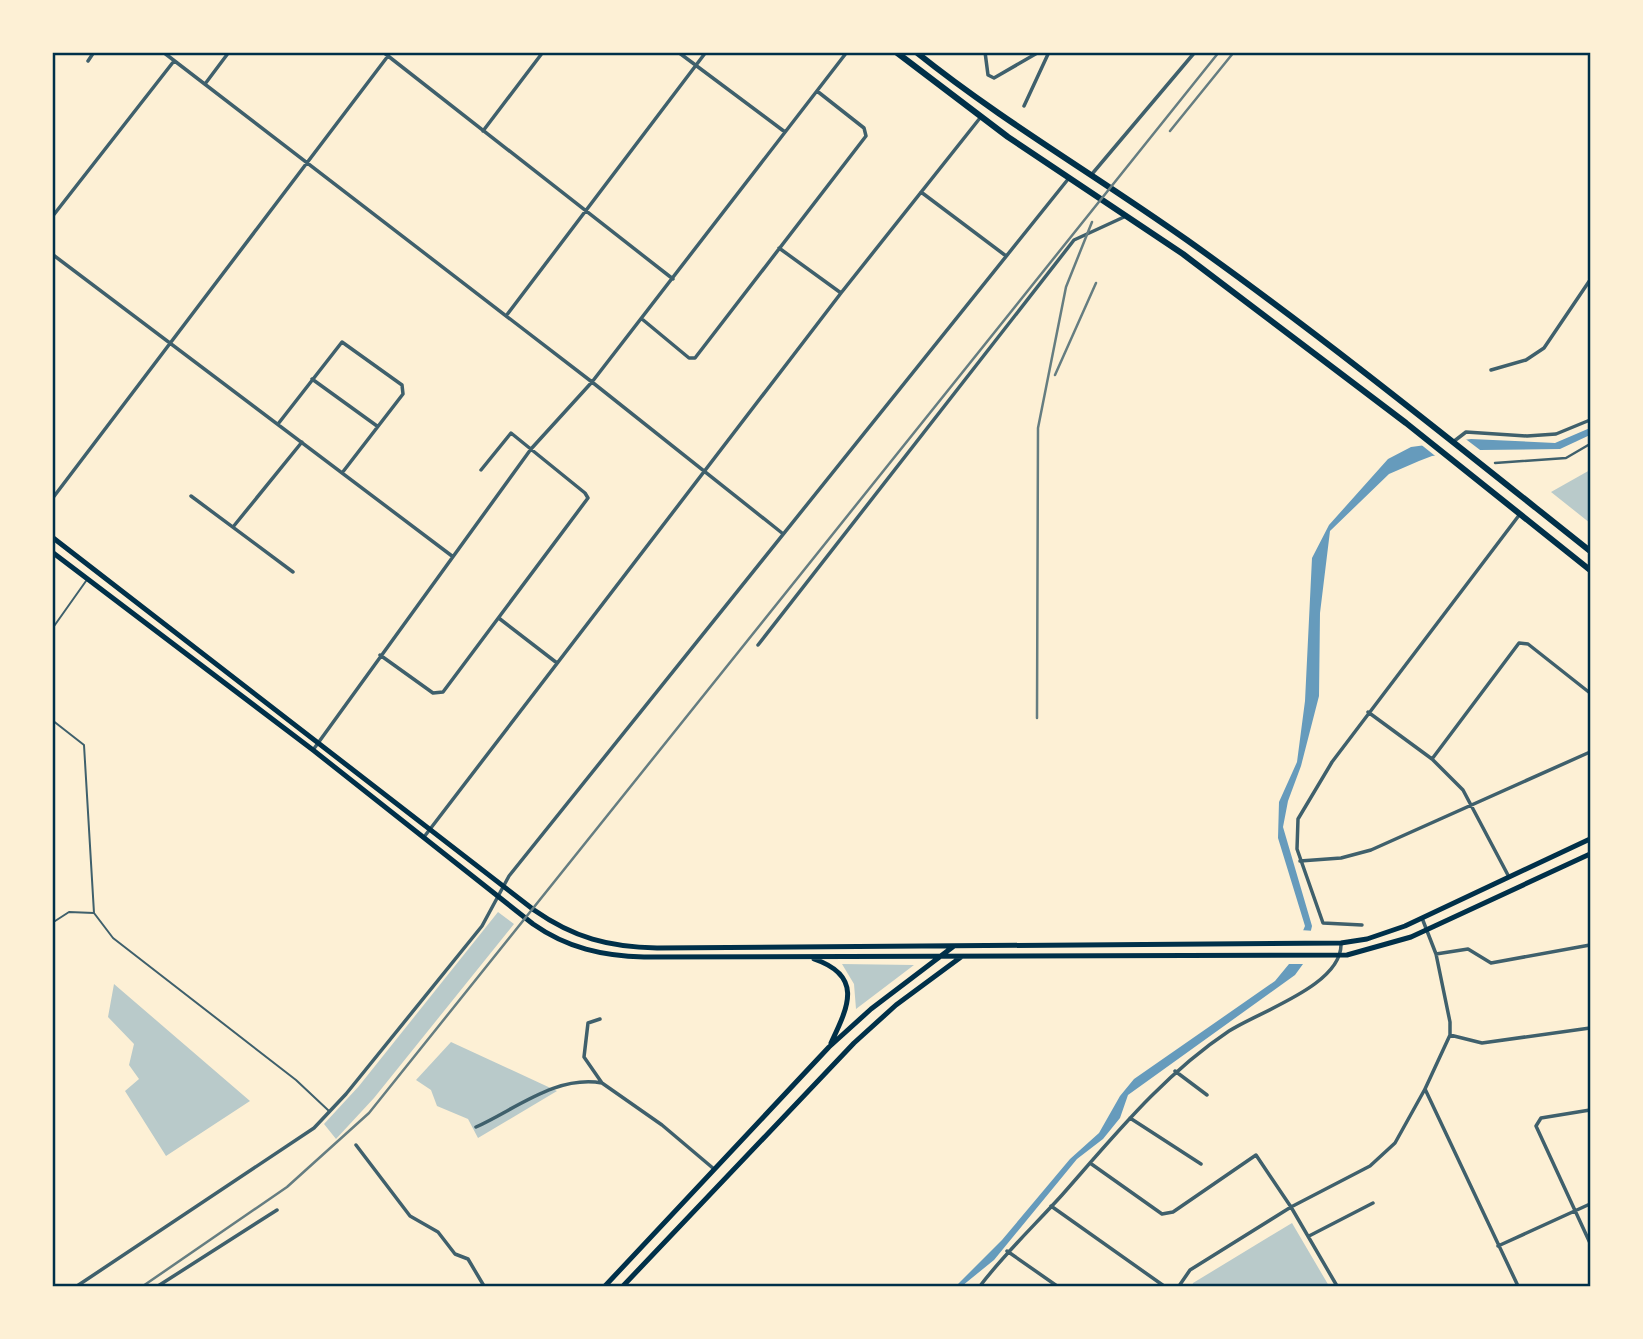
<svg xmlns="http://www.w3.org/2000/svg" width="1643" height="1339" font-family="Helvetica,sans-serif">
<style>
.green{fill:#b9caca}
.water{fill:#669bbc}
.pier{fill:#fdf0d5}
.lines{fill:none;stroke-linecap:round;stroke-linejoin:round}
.service{stroke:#3f606c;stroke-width:2}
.pedestrian{stroke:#3f606c;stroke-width:2.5}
.minor{stroke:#3f606c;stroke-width:3.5}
.secondary{stroke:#003049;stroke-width:5}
.primary{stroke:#003049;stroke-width:6}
.rail{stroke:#657d81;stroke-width:2.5}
.neatline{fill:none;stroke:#003049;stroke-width:2.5}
</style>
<rect width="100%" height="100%" fill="#fdf0d5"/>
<path class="green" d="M1590 470V523L1551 492Z
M498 912 514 924 374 1098 336 1139 324 1124 359 1086Z
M842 964 914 965 856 1009 854 984Z
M114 984 250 1101 166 1156 125 1091 139 1079 129 1065 134 1044 108 1017Z
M451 1042 557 1091 478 1138 468 1119 437 1106 431 1090 416 1080Z
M1292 1223 1329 1286H1192L1193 1283Z"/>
<path class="water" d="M1590 428V435L1560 449 1480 450 1432 456 1419 461 1389 474 1330 531 1320 613 1319 696 1301 766 1288 801 1283 827 1312 926 1303 964 1295 975 1128 1095 1120 1118 1103 1139 1077 1159 994 1260 962 1286H956L1002 1240 1070 1159 1099 1133 1120 1096 1134 1079 1275 981 1289 964 1305 926 1278 838 1279 802 1297 762 1305 701 1312 558 1329 525 1388 459 1411 447 1471 439 1555 443Z"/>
<path class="pier" d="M1463 437 1484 453 1439 459 1419 443Z
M1300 930 1315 931 1306 964H1285Z"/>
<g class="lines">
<path class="service" d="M52 629 86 581
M52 720 84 745 94 913
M52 923 69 912 94 913 113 938 296 1080 329 1111"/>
<path class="pedestrian" d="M1495 463 1566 458 1590 444"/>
<path class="minor" d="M163 52 592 382 782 533
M383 52 673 279
M678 52 785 132
M985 52 988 75 994 78 1039 52
M88 61 94 52
M205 84 229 52
M1024 106 1049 52
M483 131 543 52
M1092 174 1195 52
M921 192 1006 256
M52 217 174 61
M779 248 841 293
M52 254 452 556
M506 316 706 52
M642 319 689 358H695L866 136 864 128 817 91
M1491 370 1526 360 1544 348 1590 280
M312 379 377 426
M278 424 342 342 402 385 403 394 342 473
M1453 442 1466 432 1527 436 1556 434 1590 420
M191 496 293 572
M52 499 391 52
M233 527 302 442
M500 619 557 663
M758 645 1074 240 1124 217
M380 655 433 693 443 692 588 498 585 493 511 433 481 470
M1368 712 1432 759 1463 790 1509 877
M313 750 531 449 592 382 847 52
M1432 759 1519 643 1528 644 1590 693
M424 837 841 293 980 118
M1300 861 1341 858 1371 850 1590 752
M1362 925 1323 923 1297 849 1298 819 1332 762 1520 514
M1436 954 1468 949 1491 963 1590 945
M600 1019 588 1023 584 1057 602 1083 662 1125 714 1169
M1450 1035 1482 1043 1590 1028
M1175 1071 1207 1095
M1425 1089 1518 1286
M1590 1110 1541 1118 1536 1126 1590 1243
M1130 1118 1201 1164
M476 1127C516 1109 556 1075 602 1083
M356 1145 410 1216 438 1232 455 1254 468 1259 484 1286
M1090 1163 1162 1214 1173 1212 1256 1155 1291 1207 1337 1286
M1051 1206 1164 1286
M1309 1236 1373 1203
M1498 1246 1590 1204
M1007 1251 1057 1286
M77 1286 314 1128 346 1094 482 926 509 876 1069 178
M158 1286 277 1210
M980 1286C1005 1253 1034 1226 1062 1195 1114 1136 1163 1075 1229 1031 1260 1011 1343 985 1341 943
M1179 1286 1190 1270 1291 1207 1370 1166 1395 1143 1425 1089 1450 1035V1022L1436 954 1422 918"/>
<path class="secondary" d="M52 537 534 910C574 938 609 947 657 948L1341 943 1367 939 1405 926 1590 839
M52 552 313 750 533 924C567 948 603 956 644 957L1347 955 1411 937 1590 854
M814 959C864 976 848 1007 831 1043
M605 1286 829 1047 871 1009 954 946
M623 1286 854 1043 896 1005 961 957"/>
<path class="primary" d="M896 52 1008 137 1183 254 1406 423 1590 570
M916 52C1002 121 1097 176 1187 240 1325 338 1458 446 1590 551"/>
<path class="rail" d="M1170 131 1234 52
M1055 375 1096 283
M1037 718 1038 428 1066 287 1092 222
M143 1286 287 1187 369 1113 1219 52"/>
</g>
<rect width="1643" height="1339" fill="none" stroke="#fdf0d5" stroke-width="108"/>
<rect x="54" y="54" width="1535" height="1231" class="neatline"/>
</svg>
